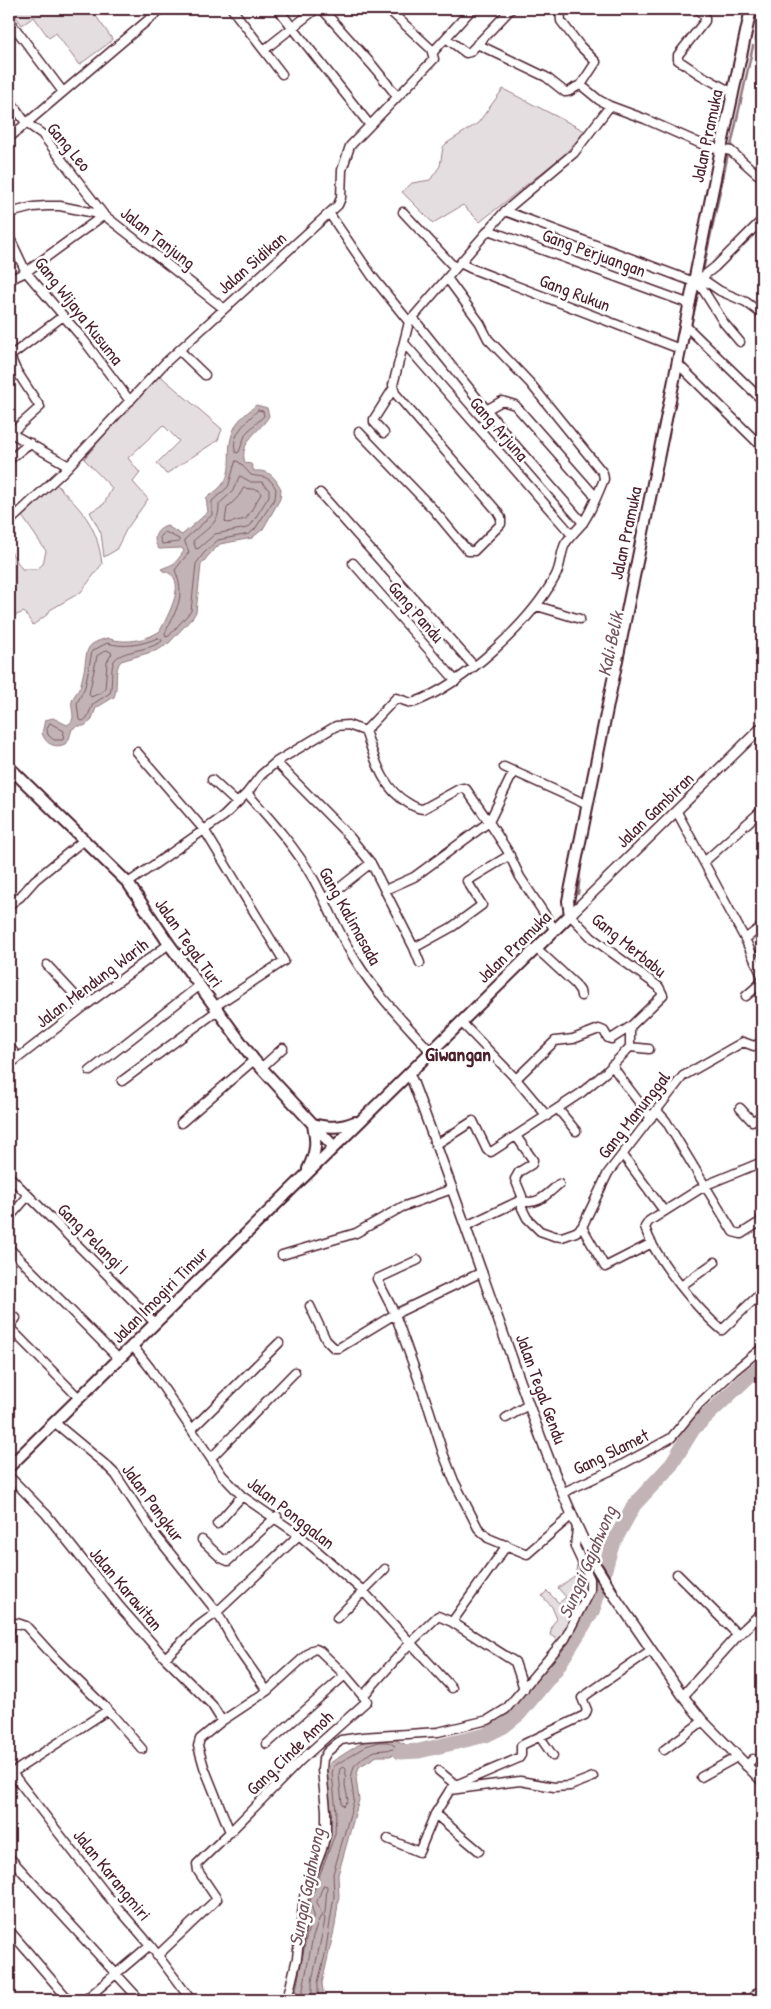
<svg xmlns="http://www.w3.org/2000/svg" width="771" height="2009" font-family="'Patrick Hand',sans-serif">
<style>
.green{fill:#e5dee0;stroke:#987e86}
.water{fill:#c1b3b6;stroke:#91787e}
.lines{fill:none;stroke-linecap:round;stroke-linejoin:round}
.shore{stroke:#7a5a63;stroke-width:1}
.stream{stroke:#91787e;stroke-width:2.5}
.river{stroke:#c1b3b6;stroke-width:15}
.minor-casing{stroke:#4a1f2b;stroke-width:11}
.tertiary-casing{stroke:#4a1f2b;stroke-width:12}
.secondary-casing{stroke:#4a1f2b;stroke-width:14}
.minor{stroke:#fff;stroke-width:8}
.tertiary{stroke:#fff;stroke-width:9}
.secondary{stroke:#fff;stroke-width:10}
.labels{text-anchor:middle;stroke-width:5;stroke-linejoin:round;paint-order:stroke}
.street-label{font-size:18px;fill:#4a1f2b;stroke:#fff}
.water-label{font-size:19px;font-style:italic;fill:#74535c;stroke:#fff}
.quarter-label{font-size:20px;font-weight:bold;fill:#4a1f2b;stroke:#fff}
</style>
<rect width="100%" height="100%" fill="#fff"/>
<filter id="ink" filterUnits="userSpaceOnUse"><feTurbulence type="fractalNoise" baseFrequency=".02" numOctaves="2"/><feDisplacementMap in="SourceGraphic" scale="10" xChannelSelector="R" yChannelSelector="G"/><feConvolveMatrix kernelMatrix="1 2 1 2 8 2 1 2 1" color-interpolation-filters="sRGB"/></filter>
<g filter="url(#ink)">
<path class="green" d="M10 9H91L113 40 79 65 56 33 49 38 34 17 22 25Z
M503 89 585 131 565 154 480 222 463 205 433 223 402 192 412 183 430 180 440 166 443 147 447 143 478 123Z
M157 373 222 429 218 440 166 474 157 463 179 441 163 425 128 458 140 473 133 482 148 499 126 530 116 550 104 557 101 533 90 512 104 504 112 488 84 459Z
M55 483C82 511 97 523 102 564L81 592 50 610 48 614 33 625 24 612 9 618V549L22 569H37L43 564 46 551 22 516Z
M577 1565 588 1572 589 1583 560 1641 550 1635 552 1625 557 1619 552 1607 542 1596 547 1591 559 1603 566 1597 558 1588 577 1574 576 1571Z"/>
<path class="water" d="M256 405 267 408 269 416C261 431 238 441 245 463L251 464 254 471C268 470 274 475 281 489L280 499 263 529 258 533 252 538 220 544 208 556 201 565 196 612 193 617 169 643 158 650 121 661C113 670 119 686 114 697L96 708 91 721 84 726H78L72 729 69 739 65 744C54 749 45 743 42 733L45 720 53 718 67 725C78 720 70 710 72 701 73 696 78 692 80 687 82 680 84 672 85 665 87 646 88 644 107 638 124 644 145 641 160 631 167 617 191 576 163 571L161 569C176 563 174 565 184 551L182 548 159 549C151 539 156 529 167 526L182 535 208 512 206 498C244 475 220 458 235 427 238 419 250 411 256 405Z
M378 1737H390L419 1751 389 1756H377L359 1767 356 1778 359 1800 338 1875 339 1896 335 1926 322 1983 324 2000H289L303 1932 309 1914 305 1905V1900L330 1833 331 1812 327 1772 330 1763 363 1742Z"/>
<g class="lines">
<path class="shore" d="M258 410 263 411 264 416 246 433 239 452 236 453C229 436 247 421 258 410Z
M236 461 239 462 251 475C264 478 269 475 276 489L275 498 255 529 249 534 218 540 204 553 196 564 191 611 169 636 166 637 165 633C177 608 186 597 175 570L189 552 184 540 212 515V501L228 487Z
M240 476 251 482H262L269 490V496L251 525 247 528 215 534 199 548 196 549 193 541C207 528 220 524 219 504L232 492Z
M244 488 259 490 261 494 246 519 227 523 225 521 227 508 238 497Z
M165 532 179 539V542L162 544 160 538Z
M158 638 161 639 162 641C150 651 120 650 114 661 110 670 113 683 110 693L93 704 87 718 83 721 79 720 77 703 85 687 92 651 107 643C125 648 140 645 158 638Z
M107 650 112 653 107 662 105 689 100 693 91 697 89 694 97 656Z
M50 723 64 731 63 740H54L48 735 47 729Z
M344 1767 346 1769 345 1785 348 1800 344 1806 342 1804 339 1774 340 1769Z
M324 1885 327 1886 325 1913 323 1915 321 1913 317 1902Z
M294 2000 307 1934 314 1915 310 1901 335 1834 336 1811 332 1773 334 1766 366 1746 379 1742H388L395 1746V1749L375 1751 365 1756 354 1766 351 1778 354 1800 333 1874 334 1896 325 1955 318 1982V2000
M301 2000 313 1936 320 1917 323 1916 325 1918 324 1925 312 1981V2000"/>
<path class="stream" d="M756 40 762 12
M731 146 753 46
M702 275 728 154
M691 325 699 288
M655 500 675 402
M578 894 581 863"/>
<path class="river" d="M400 1752 419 1751 486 1735 504 1726 519 1714 556 1669 593 1610 612 1545 634 1505 671 1465 693 1429 750 1375 762 1366"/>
<g class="minor-casing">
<path id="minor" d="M232 9 282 74
M278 9 369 124
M322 9 373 66 397 96
M560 9 561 21 580 46 596 62 581 85
M698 9 705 17V21L678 55V60L699 74 733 93
M9 20 63 92
M446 38 466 53 470 52 511 9
M477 44 546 77 565 92C572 93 575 84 582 86L599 100 610 106 645 119 706 146 731 151 757 174
M264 50 316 9
M433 52 472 9
M9 99 26 123 42 134 104 215 26 272 9 280
M9 138 161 9
M505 211 694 282 702 288 724 323 740 342
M403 212 455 268
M9 213 33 207 47 206H60L104 215 223 308
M329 213 372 276 409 322
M488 230 690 304
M9 236 26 272 83 339 130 401
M460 263 470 268 680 349
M698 276 720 291 746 302 762 314
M701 278 715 267 762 220
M413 318 505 433 583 523
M685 325 762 400
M404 343 572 535
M179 350 205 375
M9 354 16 370 40 407 11 433
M9 357 63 316
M677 363 762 447
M486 410 502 401 515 405 596 497
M9 432 69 466
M359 432 433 509 468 551H474L501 524V518L497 511 395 393 393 385 409 322 505 211 574 153 610 106
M384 433 374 422V419L393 389
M9 460 30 443
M320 493 474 666
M9 522 64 471 165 363 338 205 341 198 342 170 350 146 434 59 431 49 388 9
M353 563 456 681
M537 606 580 619
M365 731 396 698 411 703 415 702C465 683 530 623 555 577 561 567 560 555 565 544 570 536 576 531 582 524 591 512 598 494 604 479L603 473 530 383 488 339 480 323 447 278
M137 752 205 831 284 961 214 1007
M276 762 349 836 371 863 414 948 420 963
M504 767 588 805
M212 780 237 803
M247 793C271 820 296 848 314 880 329 907 339 935 356 961 377 995 404 1022 431 1052
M677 812 745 939 762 976
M704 862 762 810
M128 883 224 816 247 793 261 775 276 762 336 726 348 725 365 731C375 757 381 788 408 803 413 806 417 809 423 809L459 789 463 788 466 789 489 822 507 850 520 877 555 930
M385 890 414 877 489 822 514 771
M324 900 371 863
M9 905 20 897 35 880 85 839
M570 915 592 938 659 987 663 995 630 1027V1047
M745 939 762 926
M414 948 452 927 482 905 467 881 510 855
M536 948 575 984 580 991 581 996
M47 965 85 1006
M746 996 762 982
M461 1022 516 1079 547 1116
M9 1046 18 1058
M9 1065 85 1006 169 944
M612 1065C624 1084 638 1100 651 1118
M261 1068 283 1048
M90 1071 199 986
M516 1079 555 1041 573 1039 599 1029 604 1031 608 1038 611 1039 630 1027
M122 1081 217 1011
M740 1108 752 1121 762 1116
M558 1109 576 1131
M657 1111 666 1121 733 1232 741 1234 760 1222 762 1217
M181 1123 254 1060
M516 1136 533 1160 532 1164 519 1172 515 1179 522 1196V1208L527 1218 540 1231 554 1236 562 1237 576 1232 582 1227 608 1173 683 1076 743 1042 754 1046 762 1042
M437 1144 473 1121 487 1150 491 1152 581 1093 606 1072 630 1047 649 1049
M623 1155 664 1211
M762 1162 706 1185 649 1221 645 1227C653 1256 698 1310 722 1330L762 1292
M9 1176 155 1323
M9 1218 28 1196
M466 1226 521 1200C537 1207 547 1194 559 1184
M582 1227 605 1267 652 1243
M9 1248 119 1359
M282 1255 356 1233 402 1207 452 1189
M418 1260 377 1279 395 1314 429 1409 443 1453 454 1481 478 1528 488 1538 527 1554 572 1515
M681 1286 715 1262
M310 1306 326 1340 334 1348H339L395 1314 482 1272
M16 1318 11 1325 12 1330 79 1398
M132 1345 150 1368 222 1475 242 1496 299 1535 363 1591 452 1688
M506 1418 528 1405
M54 1422 107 1466 116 1475 154 1533 217 1612 237 1648 267 1691
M192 1429 279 1343
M211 1458 295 1372
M9 1476 46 1514 120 1607 165 1658 212 1705 222 1721
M564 1492 612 1470 671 1438 699 1404 734 1371 762 1348
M217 1524 242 1496
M202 1540 221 1558 228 1561 277 1516
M677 1574 738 1635
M337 1618 385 1569
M9 1619 11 1625 9 1632
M452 1622 507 1545
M11 1625 17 1623 26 1626 55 1658 108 1710 142 1749
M165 1658 197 1627 217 1612 299 1535
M364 1695 411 1642 438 1616 452 1622 515 1662 524 1689
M540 1737 553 1756
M267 1744 345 1675
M664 1750 703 1721
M746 1766 753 1759
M9 1769 106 1894 150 1945 191 2000
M439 1771 456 1785
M12 1773 108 1710
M701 1777 737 1757
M450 1790 456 1785 519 1758 521 1755V1746L524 1744 585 1715 587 1710 582 1698 586 1695 651 1650
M435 1814 479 1851
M388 1839 419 1852 435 1814 450 1790 520 1781 554 1787 570 1786 593 1777
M9 1857 140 2000
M9 1930 69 2000
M157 1956 217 1899 198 1871 197 1864 230 1832 301 1760 367 1701 345 1675 320 1651 316 1649 312 1650 267 1691 222 1721 200 1739 198 1746 204 1767 230 1832
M85 2000 150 1945
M287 2000 297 1958 304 1897 322 1849 326 1834V1810L322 1770 323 1759 327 1752 341 1740 362 1737 438 1732 488 1720 506 1709 565 1639 590 1590V1579L575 1547 577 1528
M749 2000 762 1989"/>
</g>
<g class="tertiary-casing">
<path id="tertiary" d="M570 915 762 727
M408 1074 412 1080C444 1164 473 1248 503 1333 531 1412 559 1493 597 1568
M611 1591 683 1696 703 1721 762 1781
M683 1696 738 1635 762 1613"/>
</g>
<g class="secondary-casing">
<path id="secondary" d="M9 767 128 883 169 944 254 1060 334 1147
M313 1124C329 1128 340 1128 355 1122
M308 1169C316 1153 317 1142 313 1125
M9 1467 570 915 568 901 721 149 751 9
M597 1568 611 1591"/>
</g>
<use href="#minor" class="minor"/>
<use href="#tertiary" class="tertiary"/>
<use href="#secondary" class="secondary"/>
</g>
</g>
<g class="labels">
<g class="street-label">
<text transform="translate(707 136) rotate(-78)" y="6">Jalan Pramuka</text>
<text transform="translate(69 147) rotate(50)" y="6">Gang Leo</text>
<text transform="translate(158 238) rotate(38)" y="6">Jalan Tanjung</text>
<text transform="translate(594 253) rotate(20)" y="6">Gang Perjuangan</text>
<text transform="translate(252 263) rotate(-41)" y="6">Jalan Sidikan</text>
<text transform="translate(575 293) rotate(21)" y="6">Gang Rukun</text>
<text transform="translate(79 311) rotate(52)" y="6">Gang Wijaya Kusuma</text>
<text transform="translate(499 429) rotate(49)" y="6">Gang Arjuna</text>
<text transform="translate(626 533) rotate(-78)" y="6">Jalan Pramuka</text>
<text transform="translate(416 612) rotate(49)" y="6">Gang Pandu</text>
<text transform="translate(655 810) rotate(-44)" y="6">Jalan Gambiran</text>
<text transform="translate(350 916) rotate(61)" y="6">Gang Kalimasada</text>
<text transform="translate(189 943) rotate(55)" y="6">Jalan Tegal Turi</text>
<text transform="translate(629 945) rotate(39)" y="6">Gang Merbabu</text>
<text transform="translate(514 947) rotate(-44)" y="6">Jalan Pramuka</text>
<text transform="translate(92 983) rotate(-37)" y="6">Jalan Mendung Warih</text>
<text transform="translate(634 1115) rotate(-52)" y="6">Gang Manunggal</text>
<text transform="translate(93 1239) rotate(45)" y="6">Gang Pelangi I</text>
<text transform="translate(160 1295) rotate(-45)" y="6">Jalan Imogiri Timur</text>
<text transform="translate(541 1389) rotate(70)" y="6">Jalan Tegal Gendu</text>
<text transform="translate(611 1452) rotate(-26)" y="6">Gang Slamet</text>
<text transform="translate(153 1503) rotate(54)" y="6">Jalan Pangkur</text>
<text transform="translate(291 1513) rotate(38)" y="6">Jalan Ponggalan</text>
<text transform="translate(126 1589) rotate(50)" y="6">Jalan Karawitan</text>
<text transform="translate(290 1753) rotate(-44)" y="6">Gang Cinde Amoh</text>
<text transform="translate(112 1875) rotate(51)" y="6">Jalan Karangmiri</text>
</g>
<g class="water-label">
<text transform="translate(610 644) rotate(-78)" y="7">Kali Belik</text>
<text transform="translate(587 1562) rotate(-67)" y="7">Sungai Gajahwong</text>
<text transform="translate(306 1887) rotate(-79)" y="7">Sungai Gajahwong</text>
</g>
<g class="quarter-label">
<text x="458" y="1061">Giwangan</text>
</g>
</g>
<rect width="771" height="2009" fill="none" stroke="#fff" stroke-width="30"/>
<rect x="15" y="15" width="741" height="1979" fill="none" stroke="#4a1f2b" stroke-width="2" filter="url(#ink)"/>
</svg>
